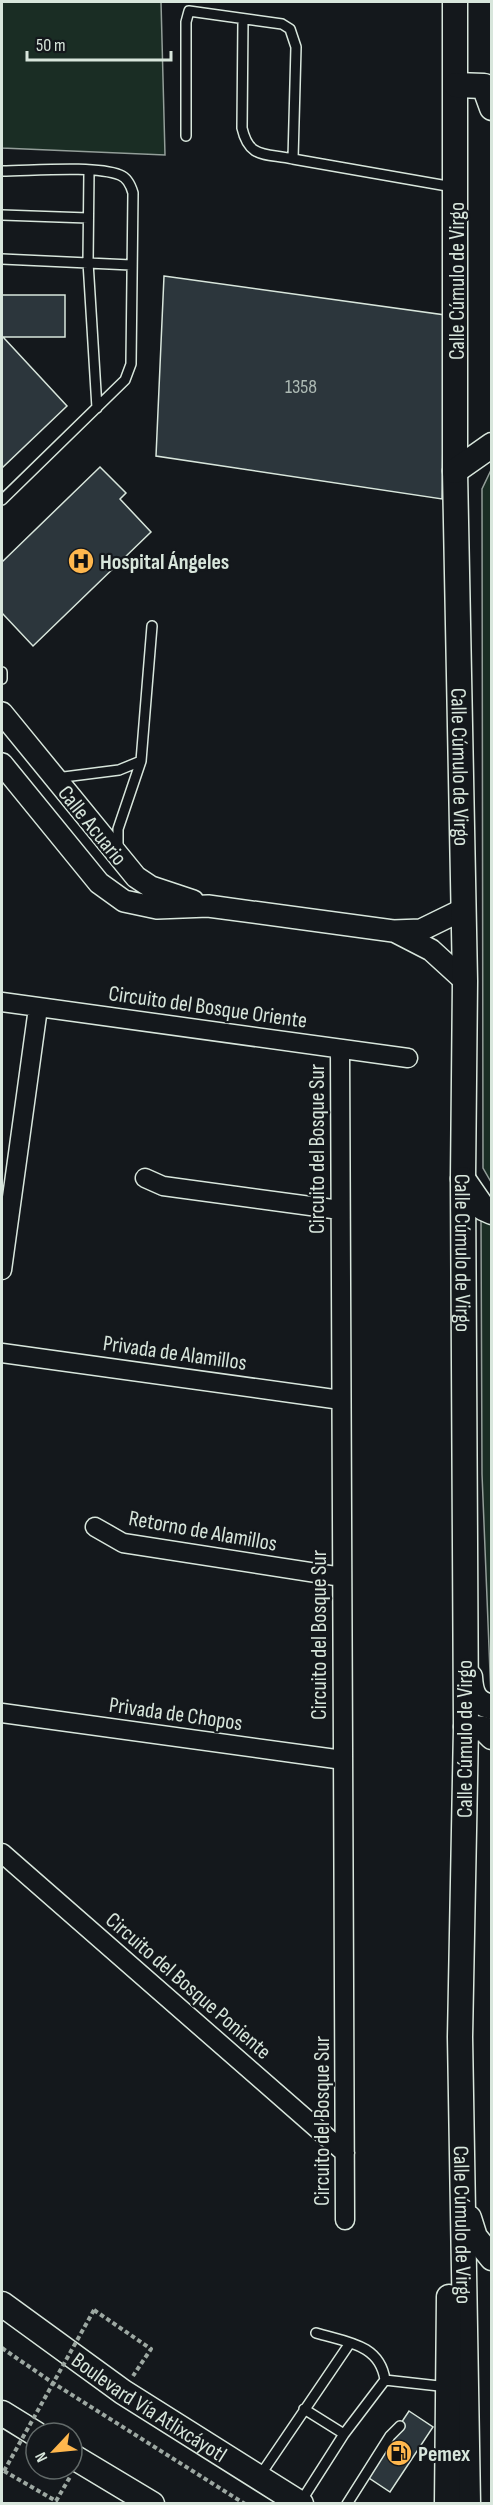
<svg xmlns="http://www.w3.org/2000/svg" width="493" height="2505" font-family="'Sofia Sans Condensed',sans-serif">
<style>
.green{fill:#1a2d24;stroke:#939e99;stroke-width:1.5}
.building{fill:#2c363c;stroke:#d8e6dc;stroke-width:1.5}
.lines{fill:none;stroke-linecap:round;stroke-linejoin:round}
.service-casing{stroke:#d8e6dc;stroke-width:12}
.minor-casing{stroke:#d8e6dc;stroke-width:21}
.tertiary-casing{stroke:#d8e6dc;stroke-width:24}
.secondary-casing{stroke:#d8e6dc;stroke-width:27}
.path{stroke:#9da8a2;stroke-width:4;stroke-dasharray:4.5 3;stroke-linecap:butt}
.service{stroke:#14181c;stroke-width:9}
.minor{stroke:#14181c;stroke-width:18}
.tertiary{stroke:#14181c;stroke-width:21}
.secondary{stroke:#14181c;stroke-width:24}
.path-bridge{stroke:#9da8a2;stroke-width:4;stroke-dasharray:4.5 3;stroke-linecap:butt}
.labels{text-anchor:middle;stroke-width:4.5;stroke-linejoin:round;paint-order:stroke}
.number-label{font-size:20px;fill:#adbab4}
.street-label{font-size:22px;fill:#d8e6dc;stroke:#14181c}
.poi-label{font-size:22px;font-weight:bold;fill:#d8e6dc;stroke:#14181c;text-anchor:start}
</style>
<rect width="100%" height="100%" fill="#14181c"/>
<path class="green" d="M2 2H161L165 155 2 148Z
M491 470V1182L483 1168 482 489Z
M481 1219H492L491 1697 482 1474Z"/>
<path class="building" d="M164 276 445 315 442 499 156 456Z
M2 295H65V337H2Z
M3 337 67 406 2 468V338Z
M100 467 126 493 120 499 151 532 33 646 2 613V562Z
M409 2411 433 2427 390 2492 366 2476Z"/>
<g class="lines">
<g class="service-casing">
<path id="service" d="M243 19 242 128C249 159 265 153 293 159
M186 136V22L189 11 282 24 290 29 296 47 293 159 453 187
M2 171C31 171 94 165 120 175 128 178 131 186 133 193L131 364 125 380 2 500
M89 171 88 262 97 408
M2 215 88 218
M2 259 131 265
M2 672V679
M56 778 119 770 141 761
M118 851V829L141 761 152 626
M385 2380 448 2387
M304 2409 344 2434
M259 2477 350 2343
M300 2503 344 2434 385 2380C380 2344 346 2342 316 2333
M347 2504 390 2436 400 2426"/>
</g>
<g class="minor-casing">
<path id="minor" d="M2 1002 408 1058
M340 1049 345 2220
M145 1178 163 1186 340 1210
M2 1270 38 1008
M2 1353 341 1400
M95 1527 123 1543 342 1577
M2 1713 343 1760
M2 1853 345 2153"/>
</g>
<g class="tertiary-casing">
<path id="tertiary" d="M2 713 136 877 151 887 193 901
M2 764 99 883 124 901 157 908 208 906 393 931 421 930 464 909
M396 932 431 950 465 981"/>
</g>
<g class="secondary-casing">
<g id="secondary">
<path id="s1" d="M455 2V471L465 981 463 1179 466 1727 460 2037 468 2504"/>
<path d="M456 85 484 86 492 108"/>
<path d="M455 471 492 445"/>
<path d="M463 1179 483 1208 492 1212"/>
<path d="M470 1677C471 1693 474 1703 492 1707"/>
<path d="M466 1727 484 1729 492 1737"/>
<path d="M469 2218 475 2237 492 2258"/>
<path id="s2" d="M2 2304 123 2392 301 2504"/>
<path d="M2 2413 36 2434"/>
<path d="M72 2456 152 2504"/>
<path d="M447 2504 449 2297"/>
</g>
</g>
<path class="path" d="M94 2310 151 2349 133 2376
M2 2348 53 2383 245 2504
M4 2471 56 2501 70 2477"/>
<use href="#service" class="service"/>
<use href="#minor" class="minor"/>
<use href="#tertiary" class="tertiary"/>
<use href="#secondary" class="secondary"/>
<path class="path-bridge" d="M4 2471 94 2310"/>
</g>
<defs>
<g id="hospital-disc" transform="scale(1.35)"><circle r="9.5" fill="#ffb74d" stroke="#14181c"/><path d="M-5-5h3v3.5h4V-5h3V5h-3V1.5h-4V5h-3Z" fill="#111"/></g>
<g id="fuel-disc" transform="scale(1.35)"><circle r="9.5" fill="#ffb74d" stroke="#14181c"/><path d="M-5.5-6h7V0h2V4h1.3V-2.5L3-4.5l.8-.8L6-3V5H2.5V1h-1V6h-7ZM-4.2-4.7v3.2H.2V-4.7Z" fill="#111"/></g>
</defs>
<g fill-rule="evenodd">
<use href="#hospital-disc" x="81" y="561"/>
<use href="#fuel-disc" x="399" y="2453"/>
</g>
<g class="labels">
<g class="number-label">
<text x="301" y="393">1358</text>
</g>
<g class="street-label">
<text transform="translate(456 281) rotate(-90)" y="8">Calle Cúmulo de Virgo</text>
<text dy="8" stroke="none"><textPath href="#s1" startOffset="765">Calle Cúmulo de Virgo</textPath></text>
<text transform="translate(93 825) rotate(51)" y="8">Calle Acuario</text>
<text transform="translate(208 1006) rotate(8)" y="8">Circuito del Bosque Oriente</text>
<text transform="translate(316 1149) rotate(-90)" y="8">Circuito del Bosque Sur</text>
<text dy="8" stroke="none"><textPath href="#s1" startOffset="1251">Calle Cúmulo de Virgo</textPath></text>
<text transform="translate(175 1352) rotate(8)" y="8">Privada de Alamillos</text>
<text transform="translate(203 1530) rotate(10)" y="8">Retorno de Alamillos</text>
<text transform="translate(318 1635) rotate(-90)" y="8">Circuito del Bosque Sur</text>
<text transform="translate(176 1713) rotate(8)" y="8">Privada de Chopos</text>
<text transform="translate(464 1739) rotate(-90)" y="8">Calle Cúmulo de Virgo</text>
<text transform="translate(189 1985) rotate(41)" y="8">Circuito del Bosque Poniente</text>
<text transform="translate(321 2121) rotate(-90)" y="8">Circuito del Bosque Sur</text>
<text dy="8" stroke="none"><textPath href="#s1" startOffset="2223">Calle Cúmulo de Virgo</textPath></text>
<text dy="8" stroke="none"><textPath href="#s2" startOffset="180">Boulevard Vía Atlixcáyotl</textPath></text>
</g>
<g class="poi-label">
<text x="100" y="569">Hospital Ángeles</text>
<text x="418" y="2461">Pemex</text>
</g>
</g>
<rect width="493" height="2505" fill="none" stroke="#d8e6dc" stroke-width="6"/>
<g transform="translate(54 2451) rotate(244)"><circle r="28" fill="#14181c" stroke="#626a69" stroke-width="1.5"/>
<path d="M0-4.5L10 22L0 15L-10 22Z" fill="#ffb74d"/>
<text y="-9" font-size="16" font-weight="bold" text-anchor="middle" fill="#d8e6dc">N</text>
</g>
<path d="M27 51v9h144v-9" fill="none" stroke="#d8e6dc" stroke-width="3"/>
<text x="36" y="51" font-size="18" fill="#d8e6dc" stroke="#14181c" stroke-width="4.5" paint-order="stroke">50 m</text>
</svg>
